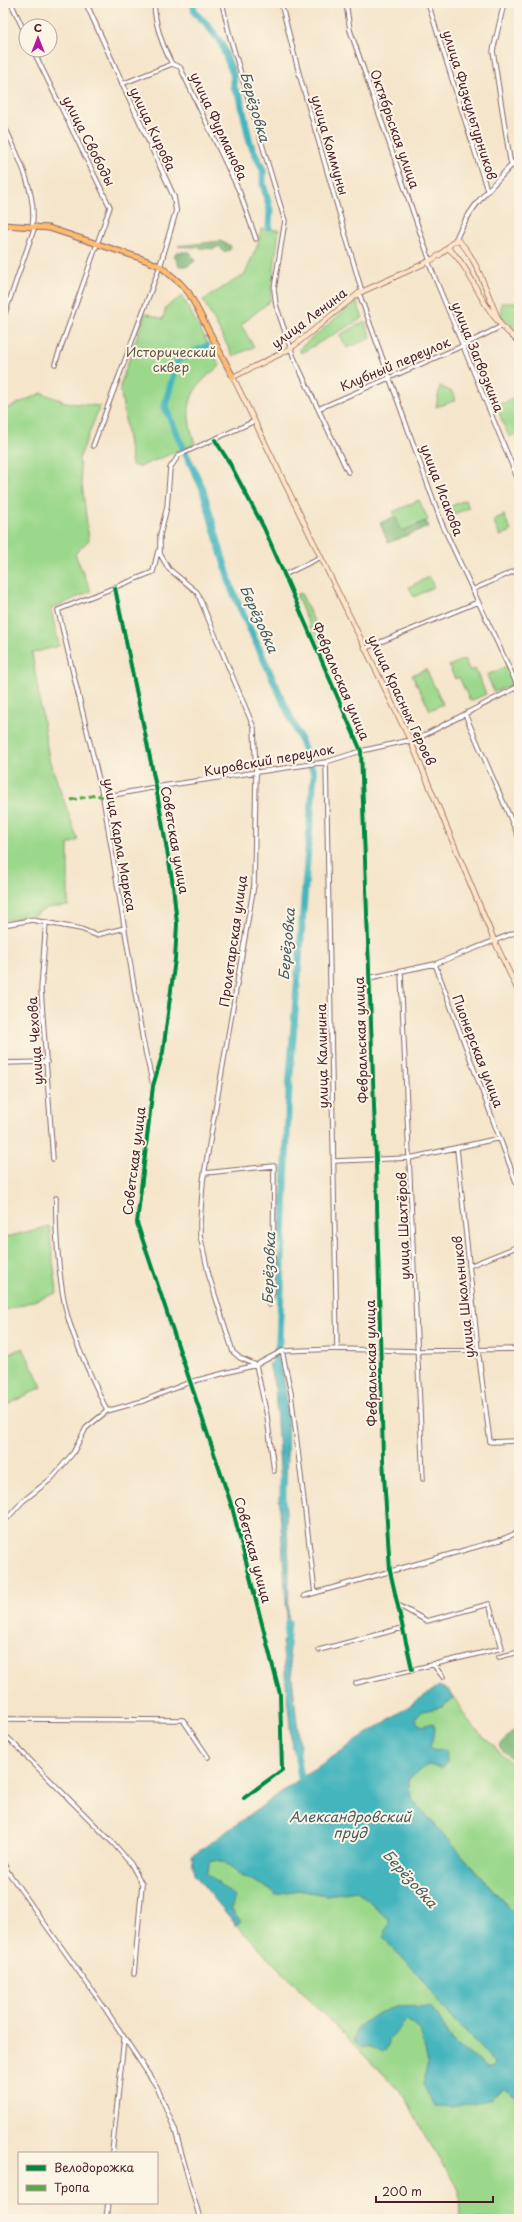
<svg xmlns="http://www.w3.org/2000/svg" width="522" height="2222" font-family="'Playpen Sans',sans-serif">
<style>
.green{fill:#9bd88c;stroke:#727c5c}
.forest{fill:#7cb878;stroke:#636c52}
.water{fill:#45b5bd;stroke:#486a74}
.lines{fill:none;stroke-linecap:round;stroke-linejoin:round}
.river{stroke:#45b5bd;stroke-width:7}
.minor-casing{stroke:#866463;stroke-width:5.5}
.tertiary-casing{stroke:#866463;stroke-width:6}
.secondary-casing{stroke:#866463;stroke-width:6}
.primary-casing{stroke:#866463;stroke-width:7}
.minor{stroke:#fff;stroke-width:3.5}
.tertiary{stroke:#fff;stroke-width:4}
.secondary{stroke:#ffe4c6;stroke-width:4.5}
.primary{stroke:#febb71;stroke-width:5}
.quiet{stroke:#57aa44;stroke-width:3;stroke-dasharray:6 3;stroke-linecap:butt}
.cycleway-casing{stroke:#fcf5e5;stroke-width:6}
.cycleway{stroke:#00873e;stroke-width:4}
.labels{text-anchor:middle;stroke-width:4;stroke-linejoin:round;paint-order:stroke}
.street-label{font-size:13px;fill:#4a1f2b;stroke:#fcf5e5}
.park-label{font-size:13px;fill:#625648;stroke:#fcf5e5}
.water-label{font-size:14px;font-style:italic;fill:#485b65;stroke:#fcf5e5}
</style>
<rect width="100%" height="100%" fill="#fcf5e5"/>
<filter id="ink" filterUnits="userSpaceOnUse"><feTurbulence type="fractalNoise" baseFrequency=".025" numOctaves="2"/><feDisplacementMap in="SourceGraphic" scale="8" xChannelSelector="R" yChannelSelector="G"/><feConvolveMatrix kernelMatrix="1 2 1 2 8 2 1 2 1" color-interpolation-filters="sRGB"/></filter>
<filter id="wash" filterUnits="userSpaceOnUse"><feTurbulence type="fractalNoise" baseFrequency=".012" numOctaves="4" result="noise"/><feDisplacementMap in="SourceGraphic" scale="16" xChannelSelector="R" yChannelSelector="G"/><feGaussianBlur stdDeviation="0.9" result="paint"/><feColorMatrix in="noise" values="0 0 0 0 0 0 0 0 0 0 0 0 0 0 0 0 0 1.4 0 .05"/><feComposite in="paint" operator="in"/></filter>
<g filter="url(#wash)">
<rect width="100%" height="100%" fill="#f5e5cb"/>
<path class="green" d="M261 229 279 230 270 301 241 325 254 347 233 356 203 300 245 274 258 244Z
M182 296 220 366C187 390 183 407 195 444L139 467 132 465 120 386 145 313 163 319 166 307Z
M356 301 363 318 301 353 299 349Z
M501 303H519V333L501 316Z
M365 321 371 338 347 348 340 335Z
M440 386 452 392 456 400 436 407Z
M42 393 68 403 100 406 79 459 89 540 75 554 91 591 51 609 59 646 32 653 49 759 78 840 68 845V906L47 908 32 916 3 920V410Z
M513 399 519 413V433L509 437 496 406Z
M419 500 428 520 402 531 393 512Z
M465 500 469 508 454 514 451 506Z
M504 515 511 531 500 536 493 520Z
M429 577 434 587 414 597 409 587Z
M301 593 322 639 317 642 296 595Z
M464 659 470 671 475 669 486 694 470 701 459 677 455 679 449 666Z
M507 666 515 684 494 692 487 675Z
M426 669 443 704 430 710 412 675Z
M49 1226 57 1293 3 1311V1238Z
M23 1348 42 1387 3 1407V1356Z
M450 1691 471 1725 519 1770V1919L411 1798 408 1779 428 1765 442 1768 430 1746 435 1730 433 1723 423 1726 416 1723 415 1717 423 1711 442 1707 452 1699Z
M211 1860 223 1861C238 1877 259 1881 276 1894L298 1890 326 1895 357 1891 390 1921 419 1975 440 2004 495 2063 493 2067H487L452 2042 439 2018 397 2006 360 2047 388 2048 389 2039 407 2019 420 2030 428 2062 423 2085 471 2102 489 2100 504 2088 519 2098V2219H460L459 2189 424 2134 406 2098 236 1925 241 1922C228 1906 222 1887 206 1873Z"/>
<path class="forest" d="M220 241 231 246 230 250 223 252 220 246 214 249 178 246Z
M177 252H190L195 261 188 266H179L174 255Z
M395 516 402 531 426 521 428 527 388 543 380 523Z
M513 1730 519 1731V1765L499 1747Z"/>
<path class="water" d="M280 1360C291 1402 287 1443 286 1486L281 1485 275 1389 269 1364Z
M285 1495 289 1562 288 1632 279 1496Z
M282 1641H288L300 1748 292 1749Z
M439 1686 450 1691 453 1699 442 1707 423 1711 415 1717 417 1723 423 1726 433 1723 435 1730 430 1746 434 1751 445 1750 448 1763 442 1768 428 1765 408 1779 411 1798 519 1919V2098L504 2088 489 2100 451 2107 435 2106 423 2085 428 2062 420 2030 407 2020 389 2039 388 2048 383 2053 368 2046 360 2047 354 2041 357 2027C389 2005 392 2006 430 2007L439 2018 452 2042 487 2067H493L495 2063 440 2004 419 1975 383 1938 390 1921 357 1891 326 1895 298 1890 276 1894C259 1881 238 1877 223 1861L211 1860 206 1873 235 1897 231 1909 241 1922 236 1925 194 1874 192 1856 301 1778Z"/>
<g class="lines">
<path class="river" d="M193 3 195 13 206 23 221 43 233 74 234 88 240 97 250 143 263 170V184L270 210 269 227
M185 452 165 407 166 401 178 360 207 346
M186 454 202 487 232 590 299 736 314 774 289 1087 279 1342 275 1361 277 1370
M283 1504V1476
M286 1649 288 1622
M295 1741 301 1778 307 1784"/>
</g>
</g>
<g filter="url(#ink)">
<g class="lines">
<g class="minor-casing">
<path id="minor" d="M11 3 26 35
M154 3C155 24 162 45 172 64L180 67 240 193 256 239
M222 3 230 37 285 221 274 289 276 305 294 358 348 472
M281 3 300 77 362 292
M346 3 350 30 430 261
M428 3 487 190
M504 3 493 51 510 160 512 165 519 170
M33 50 110 207 55 364
M122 84 172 64
M3 123C16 151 38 194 32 226
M428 261 519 482
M359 293 442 524 519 689
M3 319 35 226
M318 409 460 347 502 326
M255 421 179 455 170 468 167 507 160 535V554L169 569 197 592 254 728 256 774 254 885 203 1181 200 1222V1235L209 1276 233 1352 240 1358 256 1365 267 1416 274 1471
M215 440 229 462 264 528 361 751 376 1160 383 1459 390 1571 412 1669
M93 446 160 266
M284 575 321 557
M115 588 156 787 173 885 177 924 175 959 163 1052 153 1086 137 1223 232 1507 280 1694 282 1770 244 1798
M472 590 519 569
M366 648 478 602
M465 714 519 838
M326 762 337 1349
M103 797 156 787 326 762 361 751 406 741 411 742 519 686
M46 922 41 990 53 1159
M3 925 32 920 81 929 96 935 125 928
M435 964 519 1190
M401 973 423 1479
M369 978 435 964 519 931
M3 1063 47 1062
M153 1085 143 1041 103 797 58 610 153 572 158 551
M457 1149 478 1350 490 1442 516 1441
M334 1161 410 1158 500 1138
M205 1173 274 1166 273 1292 269 1305
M56 1198C55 1231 59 1282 67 1314 76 1347 93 1379 107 1411
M469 1266 519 1246
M282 1351 291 1393 315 1593
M3 1523 23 1501 51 1479 73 1453 86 1428 107 1411 143 1401 190 1382 256 1365 282 1351 337 1349 418 1351 519 1349
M304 1596 500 1540 519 1532
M319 1650 402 1628
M499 1657 519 1652
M433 1664 443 1677
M356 1683 502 1648 489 1604 427 1621 398 1605
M3 1719 183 1720 208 1757
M3 1733 114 1844 131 1864 142 1884 134 1974
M3 1862 8 1872 106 2010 157 2087 175 2130 200 2219
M112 2153 124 2039
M106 2219 108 2203"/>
</g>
<g class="tertiary-casing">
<path id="tertiary" d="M86 3 174 197 176 211 160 266
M456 239C472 202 493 186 519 157"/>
</g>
<g class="secondary-casing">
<path id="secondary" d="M448 248C467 264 474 288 488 308 496 321 507 332 519 342
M500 323C490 302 475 251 456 239L441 254 430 261 359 293 290 349 233 377 411 742 494 940 519 993"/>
</g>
<g class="primary-casing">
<path id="primary" d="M3 225 49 228 140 258 160 266 180 283 189 293 233 377"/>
</g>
<use href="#minor" class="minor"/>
<use href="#tertiary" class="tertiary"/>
<use href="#secondary" class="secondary"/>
<use href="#primary" class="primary"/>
<path class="quiet" d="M71 800 96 795 103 797"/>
<g class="cycleway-casing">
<path id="cycleway" d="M215 440 229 462 264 528 361 751 376 1160 383 1459 390 1571 412 1669
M115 588 156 787 173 885 177 924 175 959 163 1052 153 1086 137 1223 232 1507 280 1694 282 1770 244 1798"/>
</g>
<use href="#cycleway" class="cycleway"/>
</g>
</g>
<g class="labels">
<g class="street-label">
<text transform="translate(470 105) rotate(73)" y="5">улица Физкультурников</text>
<text transform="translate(219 126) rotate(65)" y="5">улица Фурманова</text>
<text transform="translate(153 129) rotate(65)" y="5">улица Кирова</text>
<text transform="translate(395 129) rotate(71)" y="5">Октябрьская улица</text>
<text transform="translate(89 141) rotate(63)" y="5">улица Свободы</text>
<text transform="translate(330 145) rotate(74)" y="5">улица Коммуны</text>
<text transform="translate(309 318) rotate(-37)" y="5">улица Ленина</text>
<text transform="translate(478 357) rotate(68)" y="5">улица Загвозкина</text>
<text transform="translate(395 364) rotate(-23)" y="5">Клубный переулок</text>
<text transform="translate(442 490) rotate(69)" y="5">улица Исакова</text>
<text transform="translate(341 681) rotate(67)" y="5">Февральская улица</text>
<text transform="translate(402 700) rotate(65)" y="5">улица Красных Героев</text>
<text transform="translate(269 760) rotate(-10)" y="5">Кировский переулок</text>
<text transform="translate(175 840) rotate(80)" y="5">Советская улица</text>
<text transform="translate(120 845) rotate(80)" y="5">улица Карла Маркса</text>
<text transform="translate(233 941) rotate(-82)" y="5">Пролетарская улица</text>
<text transform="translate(361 1040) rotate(-92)" y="5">Февральская улица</text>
<text transform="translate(35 1041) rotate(-94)" y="5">улица Чехова</text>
<text transform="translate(478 1051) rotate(69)" y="5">Пионерская улица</text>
<text transform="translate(322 1056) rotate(-91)" y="5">улица Калинина</text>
<text transform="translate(134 1161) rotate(-83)" y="5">Советская улица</text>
<text transform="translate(403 1226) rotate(-92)" y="5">улица Шахтёров</text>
<text transform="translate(463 1297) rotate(-96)" y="5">улица Школьников</text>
<text transform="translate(371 1363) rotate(-91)" y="5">Февральская улица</text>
<text transform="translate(253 1550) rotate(75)" y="5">Советская улица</text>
</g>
<g class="park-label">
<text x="171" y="357">Исторический<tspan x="171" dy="15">сквер</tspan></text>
</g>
<g class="water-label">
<text transform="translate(255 107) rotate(74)" y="5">Берёзовка</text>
<text transform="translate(259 619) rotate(66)" y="5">Берёзовка</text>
<text transform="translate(287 944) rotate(-85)" y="5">Берёзовка</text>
<text transform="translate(269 1268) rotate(-88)" y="5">Берёзовка</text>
<text x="350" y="1822">Александровский<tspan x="350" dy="16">пруд</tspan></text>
<text transform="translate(410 1879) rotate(48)" y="5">Берёзовка</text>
</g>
</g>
<rect width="522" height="2222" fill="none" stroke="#fcf5e5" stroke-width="16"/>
<rect x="18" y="2152" width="140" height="52" fill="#fcf5e5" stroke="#b59f9b"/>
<rect x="26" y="2165" width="20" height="6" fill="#00873e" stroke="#b59f9b"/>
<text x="54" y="2172" font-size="12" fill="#4a1f2b">Велодорожка</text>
<rect x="26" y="2185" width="20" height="6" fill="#57aa44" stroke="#b59f9b"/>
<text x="54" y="2192" font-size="12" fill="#4a1f2b">Тропа</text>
<g transform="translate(38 38)"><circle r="19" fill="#fcf5e5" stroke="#b59f9b"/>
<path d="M0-3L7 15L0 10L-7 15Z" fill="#b5179e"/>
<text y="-6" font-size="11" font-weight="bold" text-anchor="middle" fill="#4a1f2b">С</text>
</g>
<path d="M376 2196v6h117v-6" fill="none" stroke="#4a1f2b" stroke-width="2"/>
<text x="382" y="2196" font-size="12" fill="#4a1f2b" stroke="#fcf5e5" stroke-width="3" paint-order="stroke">200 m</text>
</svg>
